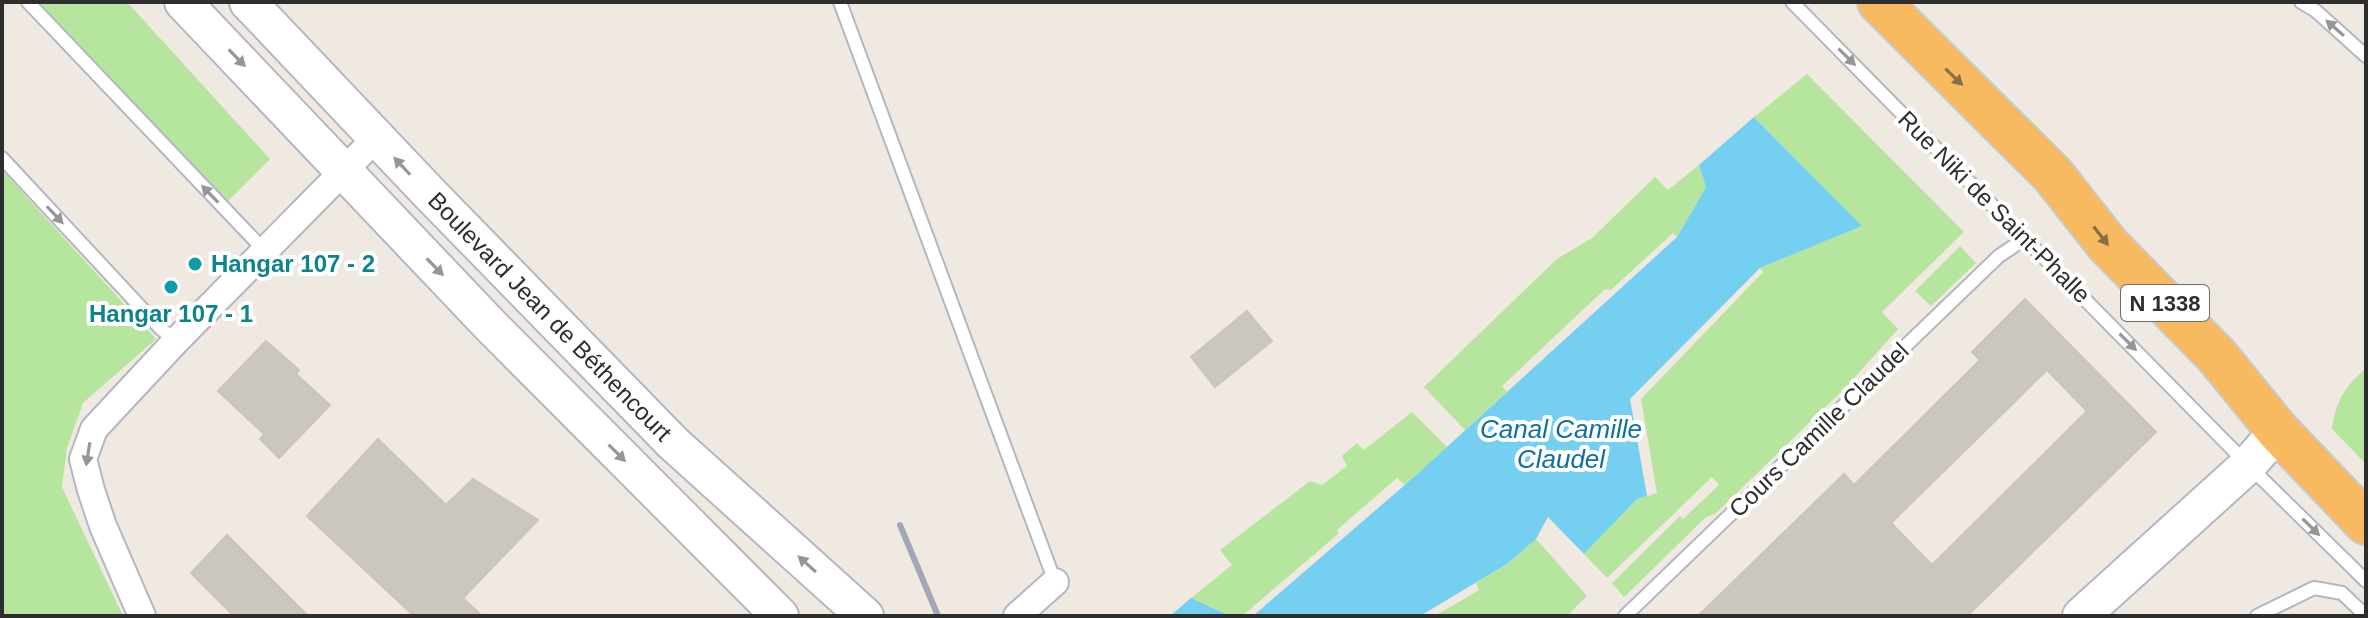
<svg xmlns="http://www.w3.org/2000/svg" width="2368" height="618" font-family="Helvetica,sans-serif">
<style>
.green{fill:#b6e59e}
.water{fill:#75cff0}
.building{fill:#cbc7bf;stroke:#cbc5ba;stroke-width:2;fill-rule:evenodd}
.lines{fill:none;stroke-linecap:round;stroke-linejoin:round}
.service-casing{stroke:#b4b7c1;stroke-width:16}
.minor-casing{stroke:#b4b7c1;stroke-width:30}
.secondary-casing{stroke:#b4b7c1;stroke-width:40}
.trunk-casing{stroke:#c9c9c9;stroke-width:46}
.service{stroke:#fff;stroke-width:12}
.minor{stroke:#fff;stroke-width:26}
.secondary{stroke:#fff;stroke-width:36}
.trunk{stroke:#f8ba60;stroke-width:42}
.rail{stroke:#a3a6b8;stroke-width:6}
.oneway{fill:#969696}
.oneway2{fill:#896d44}
.culture-dot{fill:#0f9aa8;stroke:#fff;stroke-width:3}
.labels{text-anchor:middle;stroke-width:8;stroke-linejoin:round;paint-order:stroke}
.shield{fill:#fff;stroke:#6d6d6d;stroke-width:2}
.shield-label{font-size:22px;font-weight:bold;fill:#2e2e2e}
.street-label{font-size:24px;fill:#2e2e2e;stroke:#fff}
.culture-label{font-size:24px;font-weight:bold;fill:#0d838f;stroke:#fff;text-anchor:start}
.water-label{font-size:26px;font-style:italic;fill:#0d6fa3;stroke:#fff}
</style>
<rect width="100%" height="100%" fill="#efe9e1"/>
<path class="green" d="M39 2H127L270 159 227 202Z
M1807 74 1964 232 1882 312 1898 329 1847 386 1715 514 1706 517 1624 597 1612 583 1680 516 1683 519 1719 485 1712 477 1607 578 1584 554 1637 499 1657 493 1641 399 1763 272 1760 268 1862 226 1754 117Z
M1699 165 1706 187 1677 237 1673 233 1611 290 1605 289 1502 386 1507 392 1465 430 1424 387 1557 259 1592 238 1655 177 1668 190Z
M2 170 156 339 83 403 67 448 62 487 123 616H2Z
M1960 246 1976 263 1931 306 1915 291Z
M2366 368V464L2332 429C2336 401 2345 386 2366 368Z
M1412 412 1447 447 1405 485 1397 478 1338 529V534L1242 616H1230L1191 598 1232 565 1220 550 1310 481 1322 485 1347 466 1342 456 1357 443 1364 450Z
M1536 539 1587 596 1567 616H1435L1479 590 1476 583 1507 564Z"/>
<path class="water" d="M1754 117 1862 226 1760 268 1630 399 1647 496 1637 499 1584 554 1548 517 1536 539 1507 564 1420 616H1253L1414 477 1677 237 1706 187 1699 165Z
M1191 598 1230 616H1170Z"/>
<path class="building" d="M2025 299 2156 432 1967 616H1698L1844 474 1854 485 1980 360 1972 352ZM2047 370 2087 411 1932 565 1891 523Z
M1247 311 1272 341 1215 387 1191 357Z
M266 341 299 370 296 374 330 405 279 458 260 439 264 434 218 391Z
M378 439 446 505 473 479 538 520 463 598 482 616H414L307 516Z
M227 535 308 616H234L191 573Z"/>
<g class="lines">
<g class="service-casing">
<path id="service" d="M28 2 264 250
M840 2 1055 582
M1792 2 2248 465 2366 581
M2301 2 2316 11 2366 56
M2 158 160 328 176 341
M1625 616 1999 256 2014 246
M2257 616 2314 588 2342 593 2366 616"/>
</g>
<g class="minor-casing">
<path id="minor" d="M142 616 103 526 91 490 83 459 94 429 176 341 376 138
M1017 616 1055 582"/>
</g>
<g class="secondary-casing">
<g id="secondary">
<path d="M183 2 491 326 780 616"/>
<path id="s1" d="M248 2 431 195 673 443 865 616"/>
<path d="M2081 616 2248 465 2278 431"/>
</g>
</g>
<g class="trunk-casing">
<path id="trunk" d="M1879 2 2053 175 2108 245 2217 356 2278 431 2366 523"/>
</g>
<use href="#service" class="service"/>
<use href="#minor" class="minor"/>
<use href="#secondary" class="secondary"/>
<use href="#trunk" class="trunk"/>
<path class="rail" d="M900 525 938 616"/>
</g>
<defs><path id="oneway-solid" d="M-6-.8H1V-3.2L6.5 0L1 3.2V.8H-6Z" transform="scale(2)"/></defs>
<g class="oneway">
<use href="#oneway-solid" transform="translate(2335 28) rotate(-139)"/>
<use href="#oneway-solid" transform="translate(1847 57) rotate(45)"/>
<use href="#oneway-solid" transform="translate(237 58) rotate(46)"/>
<use href="#oneway-solid" transform="translate(402 166) rotate(-133)"/>
<use href="#oneway-solid" transform="translate(210 194) rotate(-134)"/>
<use href="#oneway-solid" transform="translate(55 215) rotate(47)"/>
<use href="#oneway-solid" transform="translate(435 267) rotate(46)"/>
<use href="#oneway-solid" transform="translate(2128 342) rotate(45)"/>
<use href="#oneway-solid" transform="translate(617 453) rotate(45)"/>
<use href="#oneway-solid" transform="translate(88 454) rotate(99)"/>
<use href="#oneway-solid" transform="translate(2311 527) rotate(45)"/>
<use href="#oneway-solid" transform="translate(807 564) rotate(-138)"/>
</g>
<g class="oneway2">
<use href="#oneway-solid" transform="translate(1954 77) rotate(44)"/>
<use href="#oneway-solid" transform="translate(2101 236) rotate(52)"/>
</g>
<g class="culture-dot">
<circle cx="195" cy="264" r="8"/>
<circle cx="171" cy="287" r="8"/>
</g>
<g class="labels">
<rect class="shield" x="2121" y="285" width="88" height="36" rx="6"/>
<g class="shield-label">
<text x="2165" y="311">N 1338</text>
</g>
<g class="street-label">
<text transform="translate(1994 207) rotate(45)" y="8">Rue Niki de Saint-Phalle</text>
<text dy="8" stroke="none"><textPath href="#s1" startOffset="436">Boulevard Jean de Béthencourt</textPath></text>
<text transform="translate(1819 430) rotate(-44)" y="8">Cours Camille Claudel</text>
</g>
<g class="culture-label">
<text x="211" y="272">Hangar 107 - 2</text>
<text x="171" y="322" text-anchor="middle">Hangar 107 - 1</text>
</g>
<g class="water-label">
<text x="1561" y="438">Canal Camille<tspan x="1561" dy="30">Claudel</tspan></text>
</g>
</g>
<rect width="2368" height="618" fill="none" stroke="#2e2e2e" stroke-width="8"/>
</svg>
